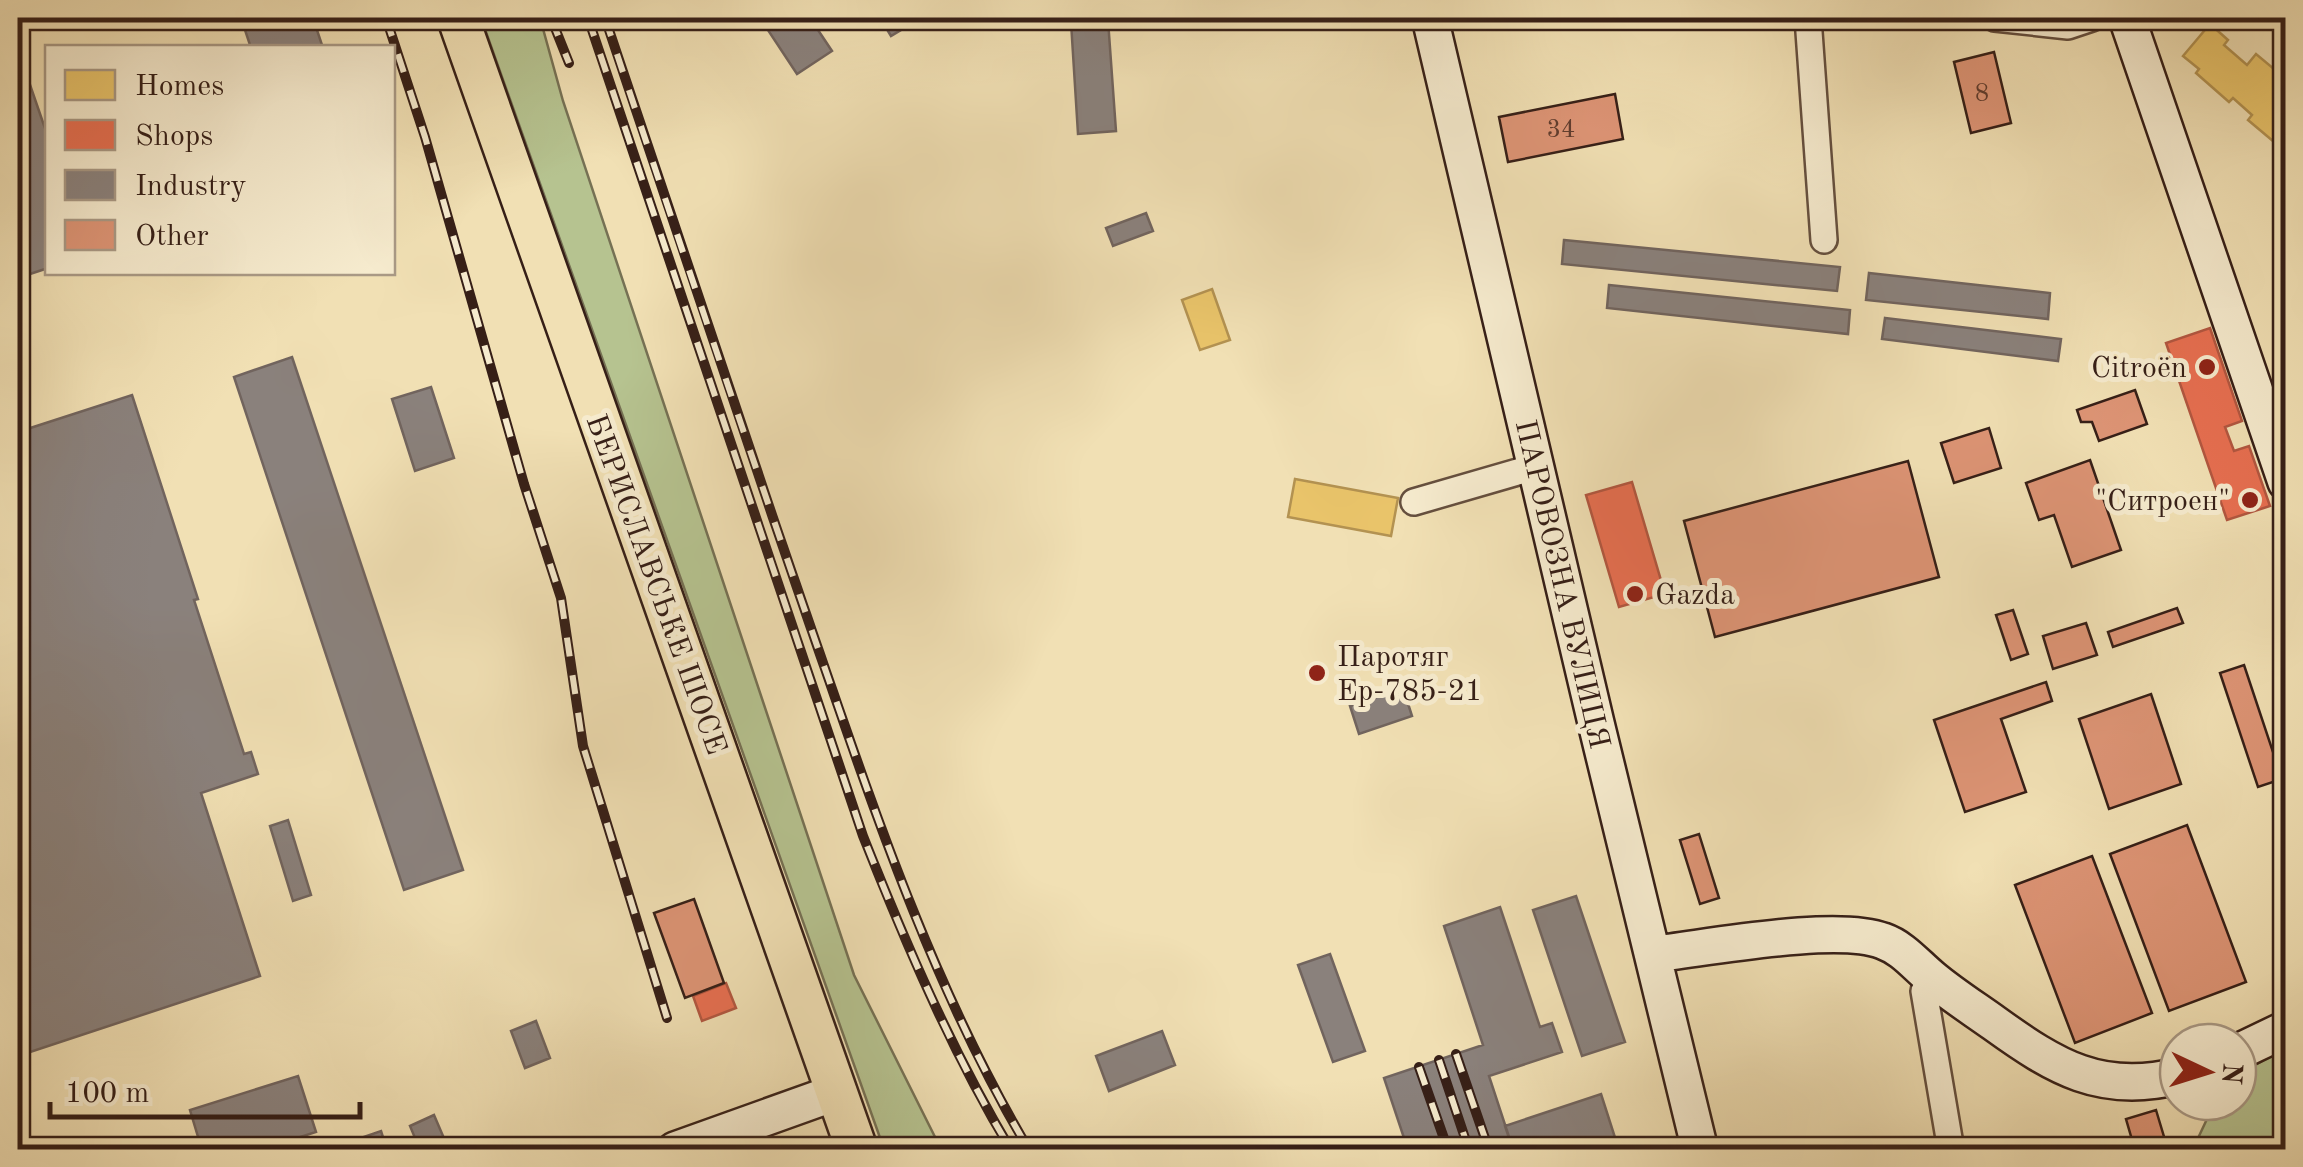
<svg xmlns="http://www.w3.org/2000/svg" width="2303" height="1167" font-family="'Old Standard TT',serif">
<style>
.green{fill:#b6c390;stroke:#767154;stroke-width:2.5}
.homes{fill:#e9c46a;stroke:#b39251;stroke-width:2.5}
.shops{fill:#e76f51;stroke:#b25740;stroke-width:2.5}
.industry{fill:#8a817c;stroke:#71645e;stroke-width:2.5}
.building{fill:#dd9475;stroke:#361f17;stroke-width:2.5}
.lines{fill:none;stroke-linecap:round;stroke-linejoin:round}
.street-casing{stroke:#654f3e;stroke-width:30}
.secondary-casing{stroke:#361f17;stroke-width:40}
.primary-casing{stroke:#361f17;stroke-width:45}
.street{stroke:#f6ebce;stroke-width:25}
.secondary{stroke:#f6ebce;stroke-width:35}
.primary{stroke:#f1e0b4;stroke-width:40}
.rail-casing{stroke:#361f17;stroke-width:10}
.rail{stroke:#f6ebce;stroke-width:6;stroke-dasharray:19;stroke-linecap:butt}
.poi-dot{fill:#8f2418;stroke:#f6ebce;stroke-width:4}
.labels{text-anchor:middle;stroke-width:10;stroke-linejoin:round;paint-order:stroke}
.number-label{font-size:25px;fill:#603c2e}
.poi-label{font-size:30px;fill:#361f17;stroke:#f6ebce;text-anchor:end}
.street-label{font-size:30px;fill:#361f17;stroke:#f6ebce}
</style>
<rect width="100%" height="100%" fill="#f1e0b4"/>
<filter id="stains"><feTurbulence type="fractalNoise" baseFrequency=".002" numOctaves="4"/><feColorMatrix values="0 0 0 0 .2 0 0 0 0 .09 0 0 0 0 .02 0 0 0 .5 -.17"/></filter>
<radialGradient id="worn" r=".72"><stop offset=".6" stop-color="#630" stop-opacity="0"/><stop offset="1" stop-color="#630" stop-opacity=".3"/></radialGradient>
<path class="green" d="M481 18H540L563 101 854 975 941 1149H884Z
M2285 1048V1149H2203L2199 1136 2215 1102H2238V1075Z"/>
<path class="homes" d="M2210 24 2228 40 2224 45 2247 65 2256 54 2286 79V152L2248 120 2252 115 2233 98 2229 102 2196 73 2199 69 2183 56Z
M1212 289 1230 340 1200 350 1182 300Z
M1295 479 1398 498 1391 536 1288 517Z"/>
<path class="shops" d="M2210 328 2242 421 2225 427 2234 451 2249 446 2270 506 2227 520 2166 343Z
M1632 482 1665 594 1619 607 1586 495Z
M726 983 736 1008 702 1021 693 996Z"/>
<path class="industry" d="M241 18H313L323 48H251Z
M760 18H810L832 51 797 74Z
M880 18H921L891 36Z
M1108 20 1116 131 1078 134 1071 22Z
M18 50 48 137V268L18 278Z
M1146 213 1153 231 1113 246 1106 228Z
M1564 240 1840 267 1837 291 1562 264Z
M1869 273 2050 293 2048 319 1866 300Z
M1609 285 1850 310 1848 334 1607 308Z
M1885 318 2061 339 2058 361 1882 339Z
M292 357 463 870 404 890 234 377Z
M431 387 454 458 415 471 392 399Z
M132 395 198 599 194 600 244 754 251 752 258 774 201 793 260 976 18 1056V432Z
M1403 688 1412 716 1359 734 1350 706Z
M288 820 311 895 293 901 270 826Z
M1576 896 1625 1042 1582 1056 1533 910Z
M1500 907 1540 1027 1552 1023 1562 1052 1489 1076 1513 1149 1408 1150 1384 1078 1483 1045 1444 926Z
M1330 954 1365 1051 1333 1062 1298 965Z
M536 1021 550 1058 525 1068 511 1031Z
M1162 1031 1175 1065 1109 1091 1096 1056Z
M298 1076 316 1132 260 1150H202L190 1110Z
M1601 1094 1619 1150H1513L1505 1126Z
M434 1115 449 1150H420L410 1126Z
M381 1131 387 1150H352L349 1142Z"/>
<path class="building" d="M1994 52 2011 123 1971 133 1954 62Z
M1615 94 1623 139 1508 162 1499 117Z
M2135 390 2147 424 2099 441 2092 422H2081L2077 410Z
M1989 428 2001 468 1954 483 1941 443Z
M2090 460 2121 550 2072 567 2054 515 2039 520 2026 483Z
M1908 461 1939 577 1715 637 1684 521Z
M2177 608 2183 623 2113 647 2108 632Z
M2013 610 2028 654 2011 660 1996 615Z
M2086 623 2097 655 2053 669 2043 636Z
M2244 665 2282 779 2258 787 2220 673Z
M2046 682 2052 701 2001 719 2026 792 1965 812 1934 720Z
M2151 694 2181 784 2109 809 2079 719Z
M2187 825 2246 982 2169 1011 2110 854Z
M1699 834 1719 898 1700 904 1680 840Z
M2092 856 2152 1013 2075 1043 2015 885Z
M694 899 724 983 685 998 654 913Z
M2156 1110 2168 1150H2135L2126 1119Z"/>
<g class="lines">
<g class="street-casing">
<path id="street" d="M1808 18 1824 240
M1995 18 2068 26 2092 18
M1414 502 1535 467
M1933 979 1924 991 1951 1150"/>
</g>
<g class="secondary-casing">
<path id="secondary" d="M1430 18 1596 723 1700 1150
M2127 18 2286 482
M1654 954C1708 948 1836 923 1883 941 1903 948 1916 965 1932 978 1951 994 1973 1008 1994 1023 2055 1067 2101 1095 2178 1076
M2238 1052 2286 1029
M675 1150 837 1092"/>
</g>
<g class="primary-casing">
<path id="primary" d="M458 18 857 1150"/>
</g>
<use href="#street" class="street"/>
<use href="#secondary" class="secondary"/>
<use href="#primary" class="primary"/>
<g class="rail-casing">
<path id="rail" d="M386 18 425 137 524 484 561 598 583 746 667 1018
M551 18 569 63
M588 18 863 836C906 944 951 1050 1011 1150
M605 18C673 223 742 429 813 634 874 810 933 988 1029 1150
M1456 1054 1489 1150
M1439 1060 1469 1150
M1419 1067 1448 1150"/>
</g>
<use href="#rail" class="rail"/>
</g>
<g class="poi-dot">
<circle cx="2207" cy="367" r="10"/>
<circle cx="2250" cy="500" r="10"/>
<circle cx="1635" cy="594" r="10"/>
<circle cx="1317" cy="673" r="10"/>
</g>
<g class="labels">
<g class="number-label">
<text x="1982" y="101">8</text>
<text x="1561" y="137">34</text>
</g>
<g class="poi-label">
<text x="2187" y="377">Citroën</text>
<text x="2230" y="510">"Ситроен"</text>
<text x="1655" y="604" text-anchor="start">Gazda</text>
<text x="1337" y="666" text-anchor="start">Паротяг<tspan x="1337" dy="34">Ер-785-21</tspan></text>
</g>
<g class="street-label">
<text transform="translate(657 584) rotate(70)" y="10">БЕРИСЛАВСЬКЕ ШОСЕ</text>
<text transform="translate(1563 584) rotate(77)" y="10">ПАРОВОЗНА ВУЛИЦЯ</text>
</g>
</g>
<rect width="2303" height="1167" fill="none" stroke="#f1e0b4" stroke-width="60"/>
<rect x="20" y="20" width="2263" height="1127" fill="none" stroke="#361f17" stroke-width="5"/>
<rect x="30" y="30" width="2243" height="1107" fill="none" stroke="#361f17" stroke-width="2.5"/>
<rect x="45" y="45" width="350" height="230" fill="#f6ebce" stroke="#a99985" stroke-width="2.5"/>
<rect x="65" y="70" width="50" height="30" fill="#e9c46a" stroke="#a99985" stroke-width="2.5"/>
<text x="135" y="95" font-size="30" fill="#361f17">Homes</text>
<rect x="65" y="120" width="50" height="30" fill="#e76f51" stroke="#a99985" stroke-width="2.5"/>
<text x="135" y="145" font-size="30" fill="#361f17">Shops</text>
<rect x="65" y="170" width="50" height="30" fill="#8a817c" stroke="#a99985" stroke-width="2.5"/>
<text x="135" y="195" font-size="30" fill="#361f17">Industry</text>
<rect x="65" y="220" width="50" height="30" fill="#dd9475" stroke="#a99985" stroke-width="2.5"/>
<text x="135" y="245" font-size="30" fill="#361f17">Other</text>
<g transform="translate(2208 1072) rotate(94)"><circle r="48" fill="#f6ebce" stroke="#a99985" stroke-width="2.5"/>
<path d="M0-8L18 38L0 25L-18 38Z" fill="#8f2418"/>
<text y="-15" font-size="28" font-weight="bold" text-anchor="middle" fill="#361f17">N</text>
</g>
<path d="M50 1102v15h310v-15" fill="none" stroke="#361f17" stroke-width="5"/>
<text x="65" y="1102" font-size="30" fill="#361f17" stroke="#f6ebce" stroke-width="8" paint-order="stroke">100 m</text>
<rect width="100%" height="100%" filter="url(#stains)"/>
<rect width="100%" height="100%" fill="url(#worn)"/>
</svg>
